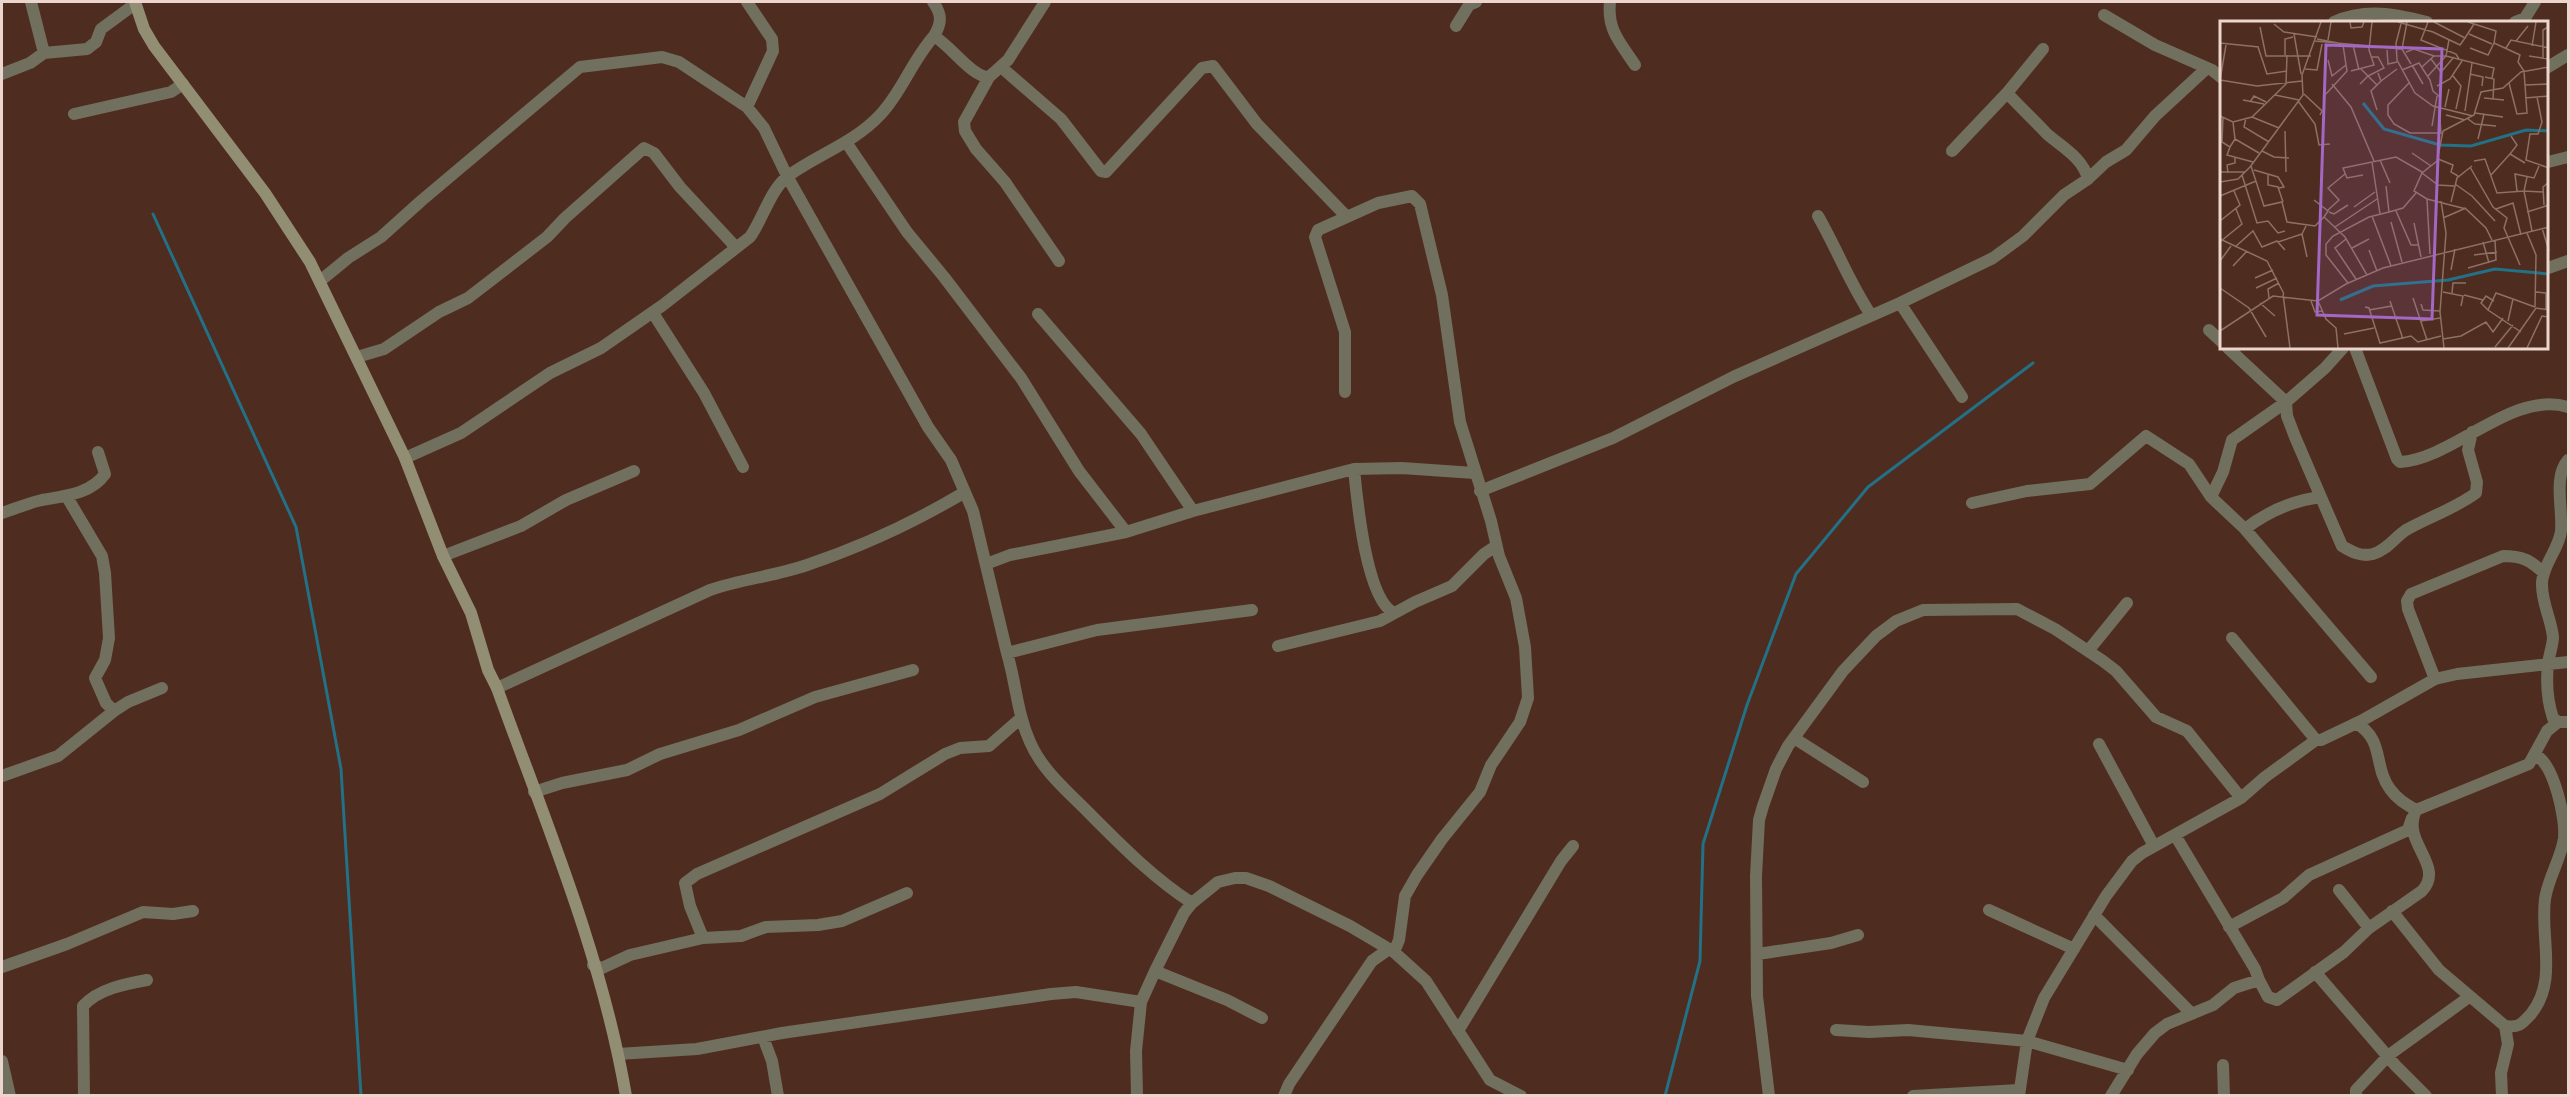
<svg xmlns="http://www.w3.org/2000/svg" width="2570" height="1097" font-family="'Roboto Serif',serif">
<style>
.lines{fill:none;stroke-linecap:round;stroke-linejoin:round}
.stream{stroke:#227186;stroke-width:3}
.street{stroke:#716f5e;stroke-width:12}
.secondary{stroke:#928e73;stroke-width:12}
.inset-river{fill:none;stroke:#227186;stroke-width:3}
.inset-road{fill:none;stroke:#8e7065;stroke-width:1.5}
.view{fill:#a367c4;fill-opacity:0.15;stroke:#a367c4;stroke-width:3}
.inset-edge{fill:none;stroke:#ecd5cd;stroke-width:3}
</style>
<rect width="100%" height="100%" fill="#4f2c20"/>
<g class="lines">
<path class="stream" d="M153 214 296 527 341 769 361 1096
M1665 1096 1700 961 1703 844 1747 705 1796 574 1868 487 2033 363"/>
<path class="street" d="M31 2 44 53
M747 2 772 39 773 51 747 107
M933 2C942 14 942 23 934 36
M1610 2C1607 30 1620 42 1635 65
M2104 15 2155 45 2212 70 2222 78
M2334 22C2366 8 2395 14 2427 22
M2515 22 2525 18 2535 2
M1456 26 1469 5 1476 2
M1001 67 1061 119 1101 171 1106 172 1202 68 1213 66 1257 124 1347 217
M2548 67 2568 55
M2 74 30 63 44 53 87 49 96 42 101 29 135 4
M989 77 964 122 965 131 976 149 1005 182 1059 261
M2007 93C2020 107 2034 120 2047 134 2062 147 2083 158 2088 179
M74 114 171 92 183 84
M846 142 907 232 944 277 1021 378 1079 471 1126 532
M1952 151 2007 93 2043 49
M2548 162 2568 157
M1818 216C1837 249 1850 284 1871 315
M2548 268 2568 261
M320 281 348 258 381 237 421 201 580 67 662 57 679 62 747 107 764 128 787 176 928 427 951 460 973 511 1007 653
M1900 303 1962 397
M653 313 704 393 743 467
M1038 314 1141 434 1193 511
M2209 330 2222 342
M2228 348 2286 402 2325 368 2343 348
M2355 348 2397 459 2400 462C2454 459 2511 390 2568 407
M357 357 384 349 439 312 468 298 547 237 565 218 644 148 654 153 680 187 732 243 734 249
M1345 392V332L1315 237 1318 230 1378 203 1412 196 1420 204 1442 295 1460 422 1491 521 1499 556 1516 598 1525 647 1528 698 1520 722 1491 765 1480 792 1442 839 1417 875 1405 896 1399 940 1394 952
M405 458 461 433 550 373 601 348 663 305 750 237C763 219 770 190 788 176 818 154 854 143 880 115 902 92 911 62 934 36 952 47 972 77 989 77L1008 60 1045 2
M1354 469C1357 500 1366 599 1394 613
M1480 491 1613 438 1733 377 1900 303 1993 258 2023 236 2064 195 2088 179 2106 162 2126 150 2155 116 2207 68
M67 497 102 556 105 573 109 638 105 660 95 678 106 703 114 711
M2211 497 2223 472 2232 440 2286 402 2287 416 2295 437 2342 546C2352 552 2361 557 2373 554 2387 550 2394 538 2406 530 2429 517 2454 509 2476 493L2477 482 2468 450 2472 432
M1972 503 2027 491 2090 484 2146 436 2189 464 2211 497 2245 529C2268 511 2292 501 2320 497
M2 513C15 509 28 503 42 500 64 496 91 494 105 474L98 452
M2245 529 2371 677
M443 556 521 526 566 500 634 471
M986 564 1010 555 1126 532 1193 511 1354 469 1402 468 1474 473
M2232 638 2316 740
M1278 646 1380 621 1415 602 1452 586 1484 554 1496 546
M2088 651 2127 603
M2435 679 2408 609 2407 601 2411 594 2503 556C2522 556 2530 560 2544 573
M497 688 710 590C742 579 775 576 807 565 863 546 915 522 965 492
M2558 722 2553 718C2547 700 2546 683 2548 664 2549 655 2553 645 2553 637 2551 618 2541 602 2542 582 2544 562 2559 549 2561 531 2563 508 2553 477 2568 460
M2356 723C2385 740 2373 766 2390 789 2397 799 2406 804 2416 810L2529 764 2547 731 2558 722H2568
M1794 738 1863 782
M2099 744 2154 846
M2 776 58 756 114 711 128 702 162 688
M534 792 562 783 627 770 660 754 739 730 815 697 913 670
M2175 835 2255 969 2259 980
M2339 890 2369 928
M1192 903C1153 878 1121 845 1088 812 1067 791 1042 770 1030 742 1017 713 1016 683 1007 653L1097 630 1252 610
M1989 910 2074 949
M2392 911 2439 970 2505 1026 2508 1044 2501 1073 2502 1096
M2094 915 2192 1014
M2229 927 2283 898 2309 875 2408 830 2412 818
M703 938 690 906 685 883 697 874 880 794 945 754 960 748 989 746 1021 718
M1758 954 1831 943 1858 935
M593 965 602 968 630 955 703 938 741 936 766 927 818 925 842 921 907 893
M2 967 67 944 143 912 173 914 193 911
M1155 971 1227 1000 1262 1018
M2315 972 2396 1066 2426 1096
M2505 1026C2519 1028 2522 1024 2531 1014 2558 981 2540 938 2545 899 2548 878 2561 859 2564 838 2566 819 2554 763 2535 755
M1836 1030 1869 1032 1908 1030 2027 1041 2128 1070
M1458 1031 1561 861 1573 846
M763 1037 772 1061 778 1096
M618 1054 697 1049 782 1033 1051 994 1076 992 1141 1002
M2 1061 10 1096
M2223 1065 2224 1096
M84 1096 83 1006C98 989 125 984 147 980
M1137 1096 1136 1051 1141 1002 1155 971 1184 913 1192 903 1218 882 1235 878H1246L1269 886 1350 926 1394 952 1426 981 1490 1080 1521 1096
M1284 1096 1289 1084 1372 961 1389 949
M1769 1096 1757 996 1756 876 1759 820 1763 806 1776 769 1788 746 1843 671 1876 636 1896 621 1923 610 2017 609 2055 629 2103 661 2116 671 2156 717 2187 731 2241 798
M1913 1096 2019 1090
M2019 1096 2027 1041 2044 998 2106 896 2132 861 2142 853 2241 798 2265 777 2316 740H2321L2361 721 2435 679 2457 674 2568 662
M2111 1096 2137 1054 2155 1033 2167 1024 2213 1005 2234 988 2259 980 2268 997 2277 1000 2344 952 2369 928 2422 891C2446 865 2400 842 2416 810
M2356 1096V1090L2389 1055 2469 997"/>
<path class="secondary" d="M135 2 144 29 154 46 265 193 310 262 405 458 443 556 471 613 488 670 497 688C545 821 602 955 626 1096"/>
</g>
<g transform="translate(2220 21)">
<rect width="328" height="328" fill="#4f2c20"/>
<path class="inset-river" d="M143 82 164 108 220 124 251 125 306 109 329 110M120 279 153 265 228 259 275 248 329 253"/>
<path class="inset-road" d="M130 1 131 7 142 6 144 1M178 1 213 11 240 24 245 17M187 1 182 28 191 43M208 1 201 19 236 33 239 38M214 1 245 17 254 3M248 1 276 10 274 22 300 34 298 41 304 50 307 92 297 93 289 62M54 3 64 11 97 16M181 3 176 22 177 39 195 72 213 85 253 95M40 6 46 35H91M74 13 81 53M249 13 272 23M97 18 118 22M108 19 111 1M95 20 182 28M296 20 308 5M0 22 39 26M133 24 139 49M312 25 316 1M38 26 47 53 67 50M250 27 268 34 274 22M286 27 291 19 329 27M167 29 168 43 177 41M186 31 194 28 214 35M65 34V18L73 16M226 35 274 47 272 57M309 35 329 38M152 36H158L164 47 148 55 157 64M323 37V9L328 6M211 38 221 51 234 36M108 39 112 55 126 44 123 24M192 44 203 63M202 46 214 35H226M85 48 97 49 102 23M182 49 199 42 210 59 213 70 221 77M131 50 154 44 149 29 152 1M250 53 263 56 262 65M208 55 226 35 229 19M233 55 241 65 236 88M265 56 274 58 273 78M0 59 37 65 82 60M0 59 6 24M161 60 177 48M189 62 168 84V94L174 103 190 112H221L219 86M112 63 131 86 154 140M140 63 148 55 141 48M305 64 329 63M217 65 230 58 242 40M84 73 102 90 100 94M106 73 127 50 126 44M55 74 79 79M317 76 322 101 318 113H310L306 139 329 147M264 77 284 79M305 77 329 75M23 79 44 83M78 80 95 103 99 124 110 123M30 81 34 75 46 81M225 86 229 68M157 89 151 70 161 60 158 52M245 90 252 42M255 92 283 96M226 94 245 99M0 95 13 101 32 96 66 63 67 34M3 96 2 121 10 126 15 118M32 96 59 107M26 97 24 106 49 121M248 98 255 103 276 105M13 101 15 118 39 132M212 105 217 75M65 110 66 151M223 110 217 140 202 152 194 170 207 178 246 188 266 207 272 219M223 110 254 94 261 71 283 67 301 51 329 46M291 115 297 124 290 133 305 142M258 118 264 93M10 126 7 134 33 141M42 130 54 136 69 137M192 132 211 145M218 138 233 144 231 151 238 155M160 139 170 162M254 140 265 138 277 172 304 170 312 210M152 141 160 193M31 145 44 185 62 181 67 201 95 205 104 196M250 146 273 186 287 197 284 207 300 244M34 149 58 156 64 166 59 167M0 151H25M8 152 7 144 15 142V136M202 152 218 164 234 165M22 154 37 202 48 200 58 212 65 210M48 154V164L58 166 63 181M143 154 127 157 123 147 176 136 202 151M271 154 290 133M307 156 304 170 323 171M0 161 18 158 30 146 83 74 82 54 101 1M235 163 252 175 275 200M166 165 169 191 183 187 196 172M297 170 295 153 314 157 319 145M0 175 36 160M207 178 210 233M94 179 108 190 104 196 125 216 147 254M221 180 226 212 220 291 224 327M231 181 237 157 252 145M324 184 323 166 329 161M134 186 155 171M276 188 293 182 301 214M108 189 119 179 108 167 125 153M176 190 191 224H198M109 191 114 193 128 184M307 191 329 184M152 195 171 245M223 197 246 187M0 200 20 184 14 170M171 201 182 241M194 202 201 236M86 205 82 213 87 236M115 206 157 178M322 207 329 230M307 212 316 234 315 286M0 218 47 240 64 273M126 218 115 227 136 258M1 220 22 203 16 188M58 221 82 213M263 221 269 242M15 226 33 210 42 226 57 220 65 229M132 227 149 218M149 229 157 250M254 234 277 231M0 240 11 225M13 245 27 230M248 247 276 239 275 219M231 249 235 228M35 257 53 249M128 262 106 234V223L113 215 149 196 169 191M0 267 29 287 46 316M36 267 57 257M223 271 243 275 241 285M316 271 326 272V289M232 272 233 262H246M63 273 70 327M244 274 263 279M49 277 48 268 59 262M193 277 207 319M293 278 315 286M91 280 95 291 103 290M98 280 106 298 116 307 118 327M170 280 183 318M40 282 55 295M201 283 203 289 220 290M145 286 149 287 160 322 191 315 198 321 221 315M149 289 172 285M268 289 261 282 266 275 274 280M201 300 220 297M288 300 293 278 276 272 268 289 301 311M0 310 53 275 98 280 126 263 163 247 329 206M124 313 154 307M223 318 241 315 266 301 273 311 283 297M275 326 293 304M288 327 316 287 329 289M307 327 322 295 329 296"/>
<path class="view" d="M106 24 222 28 212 298 97 294Z"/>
<rect width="328" height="328" class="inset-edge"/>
</g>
<rect width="2570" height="1097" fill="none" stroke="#ecd5cd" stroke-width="6"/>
</svg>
